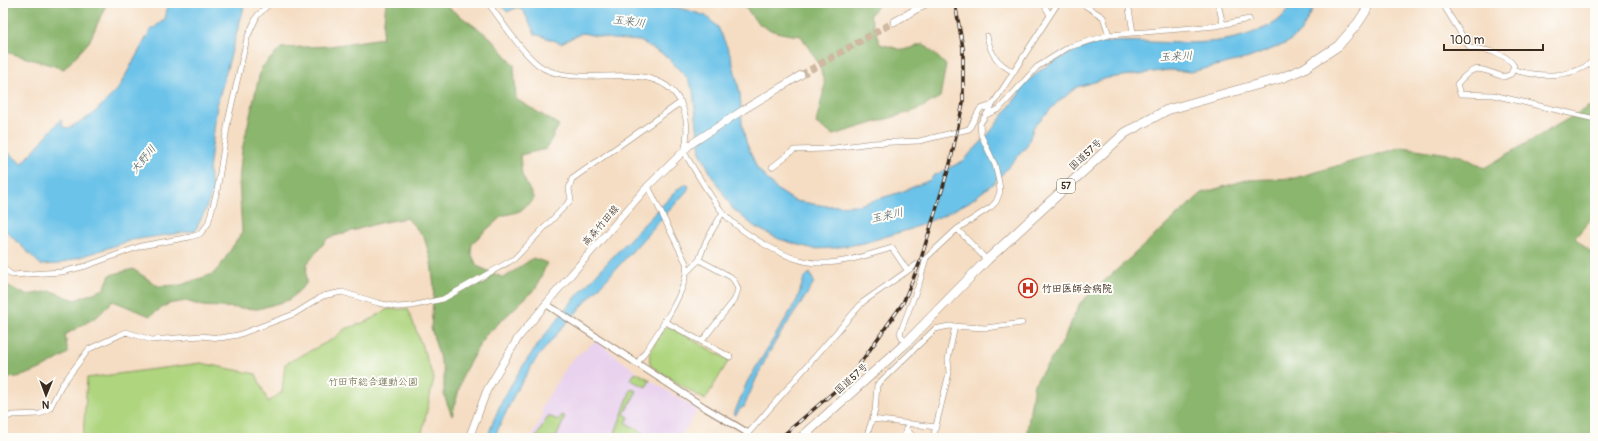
<svg xmlns="http://www.w3.org/2000/svg" width="1598" height="441" font-family="Pangolin,'Klee One',sans-serif">
<style>
.built{fill:#e9d2ee}
.green{fill:#afd57f;stroke:#75804e}
.forest{fill:#8bb66e;stroke:#637046}
.water{fill:#6cc3e9;stroke:#547684}
.lines{fill:none;stroke-linecap:round;stroke-linejoin:round}
.secondary-tunnel{stroke:#d0b9a2;stroke-width:7;stroke-dasharray:7 3.5;stroke-linecap:butt}
.minor-casing{stroke:#988470;stroke-width:6}
.tertiary-casing{stroke:#988470;stroke-width:8}
.secondary-casing{stroke:#988470;stroke-width:8}
.trunk-casing{stroke:#988470;stroke-width:10}
.minor{stroke:#fff;stroke-width:5}
.tertiary{stroke:#fff;stroke-width:6}
.secondary{stroke:#fff;stroke-width:7}
.trunk{stroke:#fff;stroke-width:9}
.rail-casing{stroke:#3b2a1e;stroke-width:3.5}
.rail{stroke:#fdfcf7;stroke-width:2;stroke-dasharray:6;stroke-linecap:butt}
.labels{text-anchor:middle;stroke-width:4;stroke-linejoin:round;paint-order:stroke}
.shield{fill:#fdfcf7;stroke:#75695f;stroke-width:1}
.shield-label{font-size:9px;font-weight:bold;fill:#3b2a1e}
.street-label{font-size:10px;fill:#3b2a1e;stroke:#fdfcf7}
.poi-label{font-size:10px;font-weight:bold;fill:#3b2a1e;stroke:#fdfcf7;text-anchor:start}
.park-label{font-size:10px;fill:#5e5d3b;stroke:#fdfcf7}
.water-label{font-size:11px;font-style:italic;fill:#4a585b;stroke:#fdfcf7}
</style>
<rect width="100%" height="100%" fill="#fdfcf7"/>
<filter id="ink" filterUnits="userSpaceOnUse"><feTurbulence type="fractalNoise" baseFrequency=".025" numOctaves="2"/><feDisplacementMap in="SourceGraphic" scale="8" xChannelSelector="R" yChannelSelector="G"/><feConvolveMatrix kernelMatrix="1 2 1 2 8 2 1 2 1" color-interpolation-filters="sRGB"/></filter>
<filter id="wash" filterUnits="userSpaceOnUse"><feTurbulence type="fractalNoise" baseFrequency=".012" numOctaves="4" result="noise"/><feDisplacementMap in="SourceGraphic" scale="16" xChannelSelector="R" yChannelSelector="G"/><feGaussianBlur stdDeviation="0.9" result="paint"/><feColorMatrix in="noise" values="0 0 0 0 0 0 0 0 0 0 0 0 0 0 0 0 0 1.4 0 .05"/><feComposite in="paint" operator="in"/></filter>
<g filter="url(#wash)">
<rect width="100%" height="100%" fill="#f5ddc3"/>
<path class="built" d="M596 341 634 370 698 410 680 438H531L543 415 541 408 572 359Z"/>
<path class="green" d="M388 309H408L434 378 421 438H83L87 378 201 363 256 374 268 402 282 392 285 364 333 339 345 329 368 321Z
M668 326 729 360 705 400 651 366C645 353 659 338 665 327Z
M636 372 650 380 646 387 630 380Z
M631 389 637 391 624 414 629 417 626 423 652 438H623L615 433Z
M561 415 565 417 556 438H536L548 416 559 420Z"/>
<path class="forest" d="M3 3H107L89 42 64 69 3 51Z
M386 3H442L491 38 514 65 516 99 559 125 546 149 520 155 522 175 534 199 520 211 502 216 472 243 471 253 477 266 504 278 533 258 547 263 536 288 484 337 463 374 452 416 444 395V373L431 328 434 287 431 261 424 237 407 218 379 223 328 238 307 264 306 284 289 300 258 309 202 306 186 301 168 304 150 316 113 301 98 316 65 335 68 353C49 365 26 379 3 378V283L26 295 51 291 75 300 104 289 110 275 133 269 158 286 181 285 213 274 221 265 242 232 239 181 242 150 261 68 281 48 330 46 382 38Z
M738 3H881L870 15 880 44 903 50 924 44 946 65 940 97 917 110 833 135 816 123 825 85 819 64 801 36C785 34 768 33 755 20 749 13 747 6 738 3Z
M1595 103V214L1575 238 1595 256V438H1026L1034 384 1061 345 1080 303 1202 193 1246 180 1295 178 1402 147 1462 156 1484 168Z"/>
<path class="water" d="M168 3H245L217 105 209 171 213 191 204 213 195 231 132 240 59 264 41 265 3 228V148L22 164 61 119 63 127 69 128 92 115 118 89 150 31 165 19Z
M499 3H649L684 9 706 16 718 27 731 56 740 93 742 123 746 142 757 168 776 189 795 201 826 206 859 205 901 192 930 180 933 176 963 161 988 135 1019 94C1021 84 1031 79 1038 72 1054 59 1087 44 1107 42 1157 39 1209 51 1257 31 1265 28 1275 24 1281 18 1285 14 1288 8 1292 3H1317L1300 33 1285 44 1249 58 1191 72 1169 70 1108 78 1077 87 1058 102 1034 126 1027 146 994 183 969 202 944 215 911 229 864 243 833 248 813 249 779 239 755 227 733 209 711 174 700 152 693 90 687 78 667 57 640 41 612 39 582 33 561 43 535 34 524 12 518 7 507 12Z
M687 184 689 186 687 191 562 328 536 359 515 393 494 438H488C492 420 502 401 511 385 555 311 620 250 679 188Z
M810 273 814 282C804 301 791 317 779 336 765 358 754 383 744 407L741 408 736 415 734 414 747 382 797 300 804 278Z"/>
</g>
<g filter="url(#ink)">
<g class="lines">
<path class="secondary-tunnel" d="M801 75 894 22"/>
<g class="minor-casing">
<path id="minor" d="M488 3C502 21 524 57 543 68 585 91 662 52 683 108 688 122 688 137 684 152 695 171 707 191 720 209 738 232 788 262 817 263 842 264 868 255 892 248L907 270
M1043 3 1050 15
M1081 3 1103 17 1109 35
M1128 3 1133 32
M1218 3 1223 25
M1442 3 1470 48C1484 49 1507 53 1514 66L1511 74 1504 77C1479 69 1476 62 1457 84L1460 94 1493 95 1595 119
M987 36C991 56 997 62 1013 72
M1514 70C1539 77 1575 79 1595 59
M986 115 999 109 1037 67 1069 47 1109 35 1216 26 1249 19
M772 167 794 150 827 149 872 143 919 141 969 129 980 109 992 105
M957 229 987 260
M699 260 731 277 735 282 738 289 735 299 702 341
M3 268 12 275 62 272 86 266 141 246 190 237 200 234 208 224 217 191 228 121 247 38 257 16 270 3
M688 271 699 260 706 241 723 212
M664 321 730 357
M905 344 900 333 920 281 926 258
M637 364C652 341 691 289 686 263L648 186
M3 419 12 415 40 414 50 408 61 386 89 349 126 332 152 340 201 336 220 338 238 335 294 314 323 296 342 292 378 303 397 307 411 306 443 299 514 259 571 200 569 189 572 179 681 102
M872 419 936 427
M906 429 915 438
M744 438 863 302 926 258 957 229 991 207 996 202 1000 192 999 182 995 165 981 135 980 124 1058 3
M866 438 875 411 877 385 935 329 949 326 986 328 1022 323
M904 438 907 424
M933 438 949 373 948 359 955 326"/>
</g>
<g class="tertiary-casing">
<path id="tertiary" d="M546 304 704 407 748 433"/>
</g>
<g class="secondary-casing">
<path id="secondary" d="M894 22 927 3
M469 438 487 390 518 338 556 292 648 186 691 144 743 110 801 75"/>
</g>
<g class="trunk-casing">
<path id="trunk" d="M801 438 905 344 987 260 1125 133 1167 110 1281 78 1303 69 1338 46 1358 23 1371 3"/>
</g>
<use href="#minor" class="minor"/>
<use href="#tertiary" class="tertiary"/>
<use href="#secondary" class="secondary"/>
<use href="#trunk" class="trunk"/>
<g class="rail-casing">
<path id="rail" d="M780 438 849 379 903 303 920 262 950 164 963 103V48L955 3"/>
</g>
<use href="#rail" class="rail"/>
</g>
</g>
<defs>
<g id="hospital-ring" transform="scale(1)"><circle r="9.5" fill="#fdfcf7" stroke="#c8321e" stroke-width="1.5"/><path d="M-5-5h3v3.5h4V-5h3V5h-3V1.5h-4V5h-3Z" fill="#c8321e"/></g>
</defs>
<g fill-rule="evenodd">
<use href="#hospital-ring" x="1028" y="288"/>
</g>
<g class="labels">
<rect class="shield" x="1057" y="179" width="18" height="14" rx="3"/>
<g class="shield-label">
<text x="1066" y="189">57</text>
</g>
<g class="street-label">
<text transform="translate(1085 154) rotate(-43)" y="4">国道57号</text>
<text transform="translate(600 225) rotate(-49)" y="4">高森竹田線</text>
<text transform="translate(851 378) rotate(-42)" y="4">国道57号</text>
</g>
<g class="poi-label">
<text x="1042" y="292">竹田医師会病院</text>
</g>
<g class="park-label">
<text x="373" y="385">竹田市総合運動公園</text>
</g>
<g class="water-label">
<text transform="translate(629 21) rotate(7)" y="4">玉来川</text>
<text transform="translate(1176 56) rotate(-3)" y="4">玉来川</text>
<text transform="translate(143 159) rotate(-51)" y="4">大野川</text>
<text transform="translate(887 215) rotate(-13)" y="4">玉来川</text>
</g>
</g>
<rect width="1598" height="441" fill="none" stroke="#fdfcf7" stroke-width="16"/>
<g transform="translate(46 395) rotate(181)" stroke="#fdfcf7" stroke-width="3" paint-order="stroke">
<path d="M0-3L7 15L0 10L-7 15Z" fill="#3b2a1e"/>
<text y="-6" font-size="11" font-weight="bold" text-anchor="middle" fill="#3b2a1e">N</text>
</g>
<path d="M1444 44v6h99v-6" fill="none" stroke="#3b2a1e" stroke-width="2"/>
<text x="1450" y="44" font-size="12" fill="#3b2a1e" stroke="#fdfcf7" stroke-width="3" paint-order="stroke">100 m</text>
</svg>
